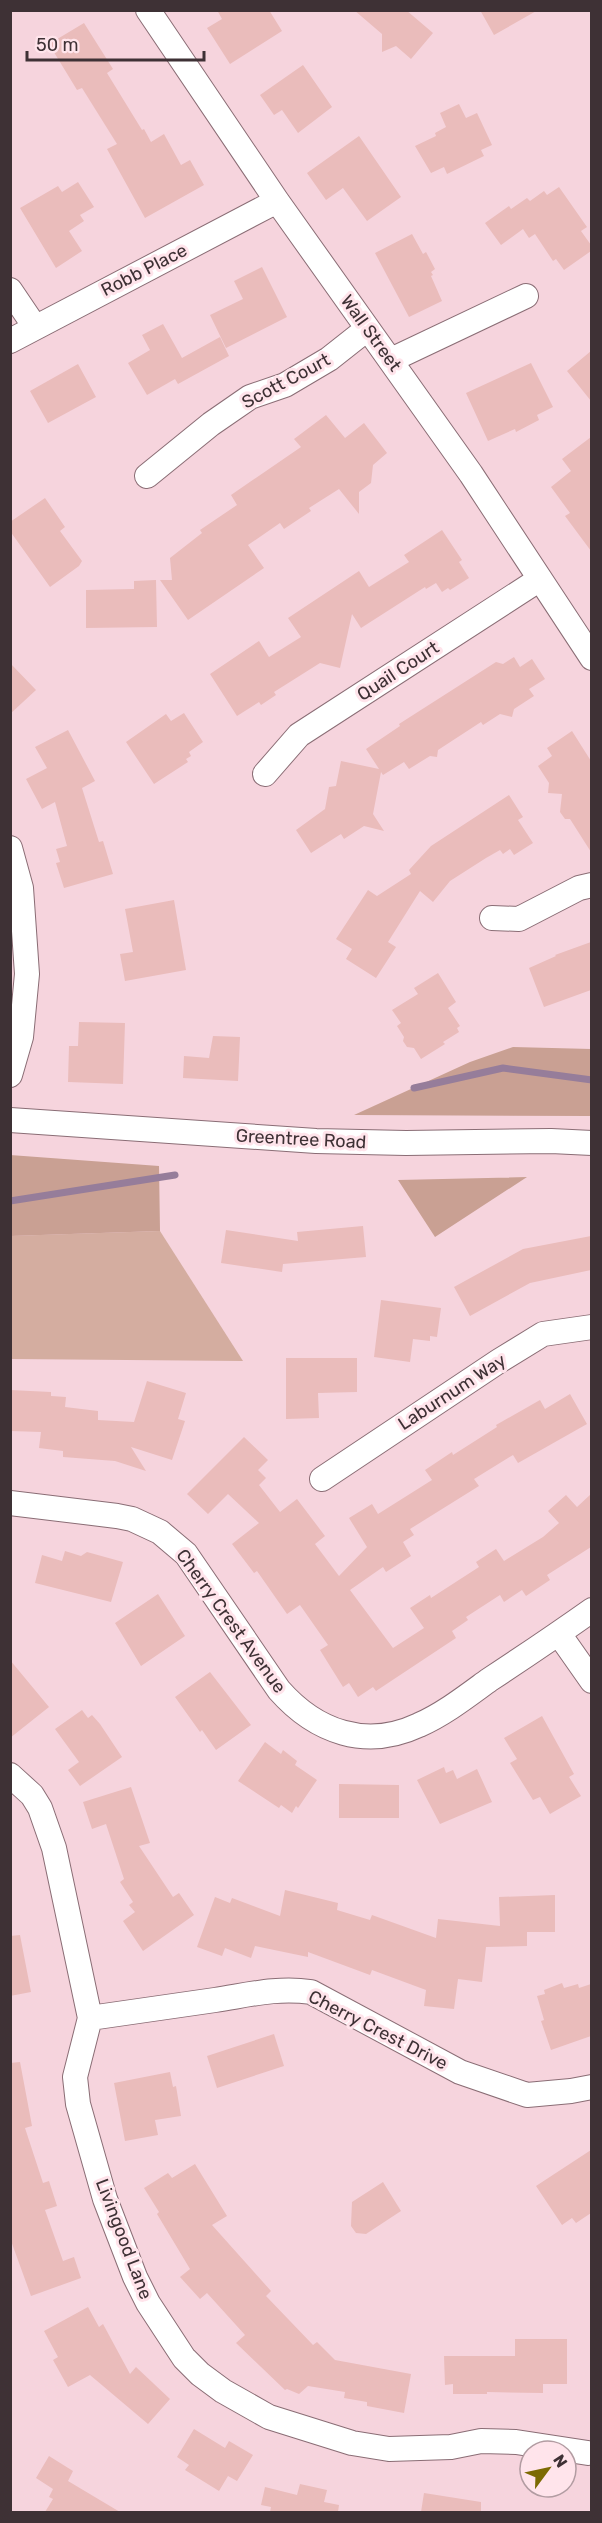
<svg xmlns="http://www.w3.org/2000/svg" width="602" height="2523" font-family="Rubik,sans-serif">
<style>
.green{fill:#d4ada0}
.forest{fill:#c9a093}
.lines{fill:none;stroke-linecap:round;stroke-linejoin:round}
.stream{stroke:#967d9a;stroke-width:7}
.building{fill:#eabcbb}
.minor-casing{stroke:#8a6d75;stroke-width:26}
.minor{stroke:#fff;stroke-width:24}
.labels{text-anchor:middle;stroke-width:6;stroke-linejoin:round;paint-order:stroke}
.street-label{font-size:18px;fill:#3e3135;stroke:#ffe4eb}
</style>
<rect width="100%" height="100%" fill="#f6d4dd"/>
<path class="green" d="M160 1231 243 1361 11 1359 10 1236Z"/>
<path class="forest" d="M513 1047 591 1049V1116L354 1115 470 1062Z
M10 1155 159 1166 160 1231 11 1236Z
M527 1177 435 1237 398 1180Z"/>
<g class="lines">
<path class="stream" d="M414 1088 503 1068 592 1080
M10 1201 175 1175"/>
</g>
<path class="building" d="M217 10H269L282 31 230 64 207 28 222 19Z
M354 10H406L433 33 411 59 396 46 382 52V34Z
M480 10H538L494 35Z
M84 23 113 69 107 73 142 130 144 129 151 142 164 134 181 165 190 160 204 185 145 218 107 149 117 144 82 88 77 90 49 44Z
M303 65 332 107 298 133 282 110 274 115 260 95Z
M459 104 466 118 477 113 492 145 481 150 484 156 447 174 444 167 431 173 415 146 436 136 435 133 446 127 440 113Z
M359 136 401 197 367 221 343 188 326 200 307 173Z
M78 182 94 207 80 215 84 221 69 231 82 251 56 268 20 208 58 186 62 192Z
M559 187 587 227 581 231 591 245V251L564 270 556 259 553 261 535 234 529 238 523 229 501 245 485 223 509 206 511 209 527 198 530 201 544 191 547 195Z
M412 234 423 254 426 252 435 269 431 272 433 275 431 276 442 301 409 317 375 253Z
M262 267 287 317 226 348 210 315 243 299 234 281Z
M163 324 182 358 220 337 229 356 178 384 175 379 147 395 128 363 150 350 142 335Z
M591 351V401L567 371Z
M531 363 553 407 537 415 539 420 516 432 515 429 488 441 466 393Z
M78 364 96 397 48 423 30 391Z
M326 415 345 438 364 423 387 453 373 465 371 483 359 492V514L339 489 309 508 311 511 284 529 280 523 248 545 264 568 188 620 160 580H172L170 558 202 533 200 530 237 505 231 495 301 447 294 439Z
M591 437V551L565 516 570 513 551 487 571 471 562 459Z
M45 498 65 527 60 531 82 561 79 566 50 587 10 531V522Z
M442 530 462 560 459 562 469 578 450 590 448 588 442 592 436 583 426 589 425 587 361 628 352 614 340 668 320 663 274 692 276 695 261 705 259 702 237 716 210 674 259 641 269 657 301 637 288 618 359 571 369 587 409 562 404 555Z
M156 580 157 627 86 628V590L134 589V581Z
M514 657 520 667 532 659 545 679 529 689 534 696 514 709 512 717 500 714 483 725 481 722 438 750 437 757 430 756 409 769 404 762 383 775 381 772 373 814 384 831 364 826 344 839 341 834 311 853 296 830 325 809 329 787 336 786 341 761 379 769 366 749 400 726 399 724 496 662 503 664Z
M10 663 36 690 10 714Z
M184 713 203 742 189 752 191 756 186 759 188 762 154 784 126 742 166 714 171 721Z
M68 730 95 781 82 788 99 842 103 841 113 874 64 888 56 863 60 862 56 849 67 846 55 802 42 809 26 779 47 768 35 747Z
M572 731 591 761V852L570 819H565L560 812 562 794 548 793 549 783 538 766 552 756 547 748Z
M509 795 523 817 518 820 533 843 514 855 510 849 503 854 500 850 486 858 450 881 433 902 420 891 388 942 396 947 376 978 346 959 352 949 336 939 368 890 377 896 411 874 409 870 431 846Z
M174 900 186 970 125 981 120 954 133 952 125 909Z
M591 942V990L544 1007 529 968 556 956 555 955Z
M438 973 456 1002 448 1008 460 1026 457 1028 459 1032 443 1042 445 1044 421 1059 414 1048 407 1047 403 1041 404 1037 397 1026 401 1023 392 1010 418 994 414 988Z
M79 1022 125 1023 123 1084 68 1082 69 1046H78Z
M213 1036 240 1037 238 1081 183 1078 184 1056 209 1058Z
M363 1226 366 1257 283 1264 282 1272 221 1263 226 1230 298 1241 297 1232Z
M591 1236V1270L530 1283 470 1316 454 1287 523 1249Z
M381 1300 441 1308 437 1337 430 1336V1341L413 1339 410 1362 374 1357Z
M286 1358H357V1392L318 1393 319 1418 286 1419Z
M147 1381 186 1393 178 1419 185 1421 172 1460 131 1447 146 1471 115 1461 63 1457V1451L39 1448 41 1432 10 1431V1390L51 1392V1396L66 1397 65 1407 98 1411V1420L134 1422Z
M570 1394 587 1424 518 1463 513 1455 474 1479 479 1486 410 1529 414 1535 403 1542 411 1556 386 1572 383 1567 350 1590 393 1648 424 1628 410 1608 430 1595 431 1598 479 1567 476 1562 496 1549 504 1561 543 1537 559 1523 548 1511 566 1495 577 1507 591 1494V1547L547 1575 550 1580 526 1596 522 1590 504 1602 500 1595 466 1617 468 1620 452 1631 456 1638 376 1691 373 1687 358 1697 349 1683 343 1687 320 1650 328 1645 300 1605 287 1614 257 1571 254 1573 232 1544 259 1523 228 1494 208 1514 187 1494 244 1437 268 1460 258 1470 266 1478 259 1485 280 1512 297 1499 325 1536 315 1544 339 1576 367 1547 349 1518 372 1504 378 1514 432 1480 425 1470 452 1452 453 1455 497 1427 496 1425 540 1400 545 1409Z
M65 1551 81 1556 87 1552 123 1562 111 1602 35 1583 42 1555 62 1561Z
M158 1594 185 1636 141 1666 115 1623Z
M10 1660 49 1707 10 1738Z
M210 1672 251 1725 216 1750 202 1730 200 1732 175 1697Z
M82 1710 88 1718 92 1715 100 1724 122 1757 80 1786 68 1770 79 1762 55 1729Z
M542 1716 574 1774 569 1777 581 1796 550 1814 540 1797 533 1800 510 1763 517 1759 504 1738Z
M265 1742 281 1754 283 1750 297 1761 295 1765 317 1780 298 1808 296 1806 292 1813 281 1805 279 1808 238 1781Z
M444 1767 446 1773 453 1770 457 1779 477 1769 492 1802 440 1824 417 1780Z
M339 1784 399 1785V1818H339Z
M131 1787 150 1843 139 1846 173 1897 179 1893 194 1915 143 1951 123 1921 135 1912 129 1905 133 1902 120 1882 124 1879 106 1824 92 1829 83 1802Z
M285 1890 338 1903 337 1910 370 1920 372 1915 436 1938 438 1919 500 1926 499 1897 555 1895V1932H527V1946L486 1947 482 1982 458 1979 454 2009 424 2006 426 1990 372 1970 370 1975 308 1952V1957L255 1946 251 1958 225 1948 222 1956 197 1947 215 1897 230 1903 232 1898 280 1916Z
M20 1935 31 1992 10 1996V1936Z
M562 1983 564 1988 578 1984 579 1988 591 1984V2036L551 2050 541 2021 544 2020 537 1996 545 1994 544 1990Z
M274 2034 284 2066 217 2088 207 2056Z
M20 2062 32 2126 25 2128 43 2183 49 2181 57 2206 45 2210 63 2261 74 2257 81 2278 31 2296 10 2238V2063Z
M170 2072 173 2087 176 2086 181 2116 155 2120 158 2135 125 2141 114 2083Z
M591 2150V2213L576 2223 572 2218 562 2225 536 2186Z
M195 2164 227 2216 212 2225 271 2291 266 2296 313 2345 317 2342 335 2360 411 2374 404 2413 367 2406V2402L344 2398 345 2392 308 2386 299 2394 287 2389 285 2390 236 2343 245 2335 207 2293 200 2299 180 2277 190 2269 157 2214 159 2212 144 2188 168 2173 172 2178Z
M383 2182 401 2211 366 2234 356 2233 351 2226 352 2202Z
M88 2307 99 2327 103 2324 130 2374 136 2367 170 2399 148 2424 90 2375 68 2387 53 2360 58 2357 44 2331Z
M515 2339H567V2384H543V2393L487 2392V2394H453V2384L445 2385 444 2356H515Z
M194 2429 225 2448 229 2441 253 2455 237 2481 228 2476 219 2491 185 2470 189 2465 177 2457Z
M49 2456 73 2471 68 2481 120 2512H45L53 2499 49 2497 53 2489 36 2478Z
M300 2484 327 2490 324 2502 339 2505 338 2512H270L271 2507 261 2505 265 2487 297 2495Z
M424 2493 481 2502V2512H421Z"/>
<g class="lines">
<g class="minor-casing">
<path id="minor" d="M148 10 277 201 471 474 592 658
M10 290 35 327
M10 341 277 201
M391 360 526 296
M147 476 211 424 250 397 285 385 329 359 367 329
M265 774 299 735 540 579
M10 848 21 888 27 974 21 1037 10 1075
M492 918 519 919 579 888 592 885
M10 1120 316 1141 406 1143 551 1141 592 1143
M322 1479 499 1361 543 1334 592 1327
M10 1503 117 1516 132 1519 160 1532 186 1554 279 1690C316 1732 366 1750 419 1725 444 1714 467 1696 489 1680 524 1657 558 1634 592 1610
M559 1634 592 1681
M10 1775 32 1795 40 1808 54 1848 90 2018 75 2077 78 2104 105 2199 135 2277 148 2303 184 2358 200 2374 223 2391 269 2417 352 2443 389 2449 451 2447 481 2441 516 2442 588 2453
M90 2018C132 2012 173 2006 215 2000 248 1995 277 1987 311 1992L460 2072 527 2095 571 2091 592 2087"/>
</g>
<use href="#minor" class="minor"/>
</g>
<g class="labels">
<g class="street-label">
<text transform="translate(144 270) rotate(-27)" y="6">Robb Place</text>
<text transform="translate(371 333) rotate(54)" y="6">Wall Street</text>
<text transform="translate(286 381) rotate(-28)" y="6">Scott Court</text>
<text transform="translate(398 671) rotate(-33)" y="6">Quail Court</text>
<text transform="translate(301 1139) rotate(3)" y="6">Greentree Road</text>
<text transform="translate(452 1392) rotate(-33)" y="6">Laburnum Way</text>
<text transform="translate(231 1621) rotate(54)" y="6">Cherry Crest Avenue</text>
<text transform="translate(378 2030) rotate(27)" y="6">Cherry Crest Drive</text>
<text transform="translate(124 2239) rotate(69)" y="6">Livingood Lane</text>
</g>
</g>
<rect width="602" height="2523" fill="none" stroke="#3e3135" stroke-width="24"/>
<g transform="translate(548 2469) rotate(57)"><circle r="28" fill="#ffe4eb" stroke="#b29ca2" stroke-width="1.5"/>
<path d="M0-4.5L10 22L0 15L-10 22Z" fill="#7c6a02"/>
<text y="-9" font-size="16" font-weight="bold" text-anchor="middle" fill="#3e3135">N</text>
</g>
<path d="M27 51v9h177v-9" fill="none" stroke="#3e3135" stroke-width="3"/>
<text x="36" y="51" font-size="18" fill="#3e3135" stroke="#ffe4eb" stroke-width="4.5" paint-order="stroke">50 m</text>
</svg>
